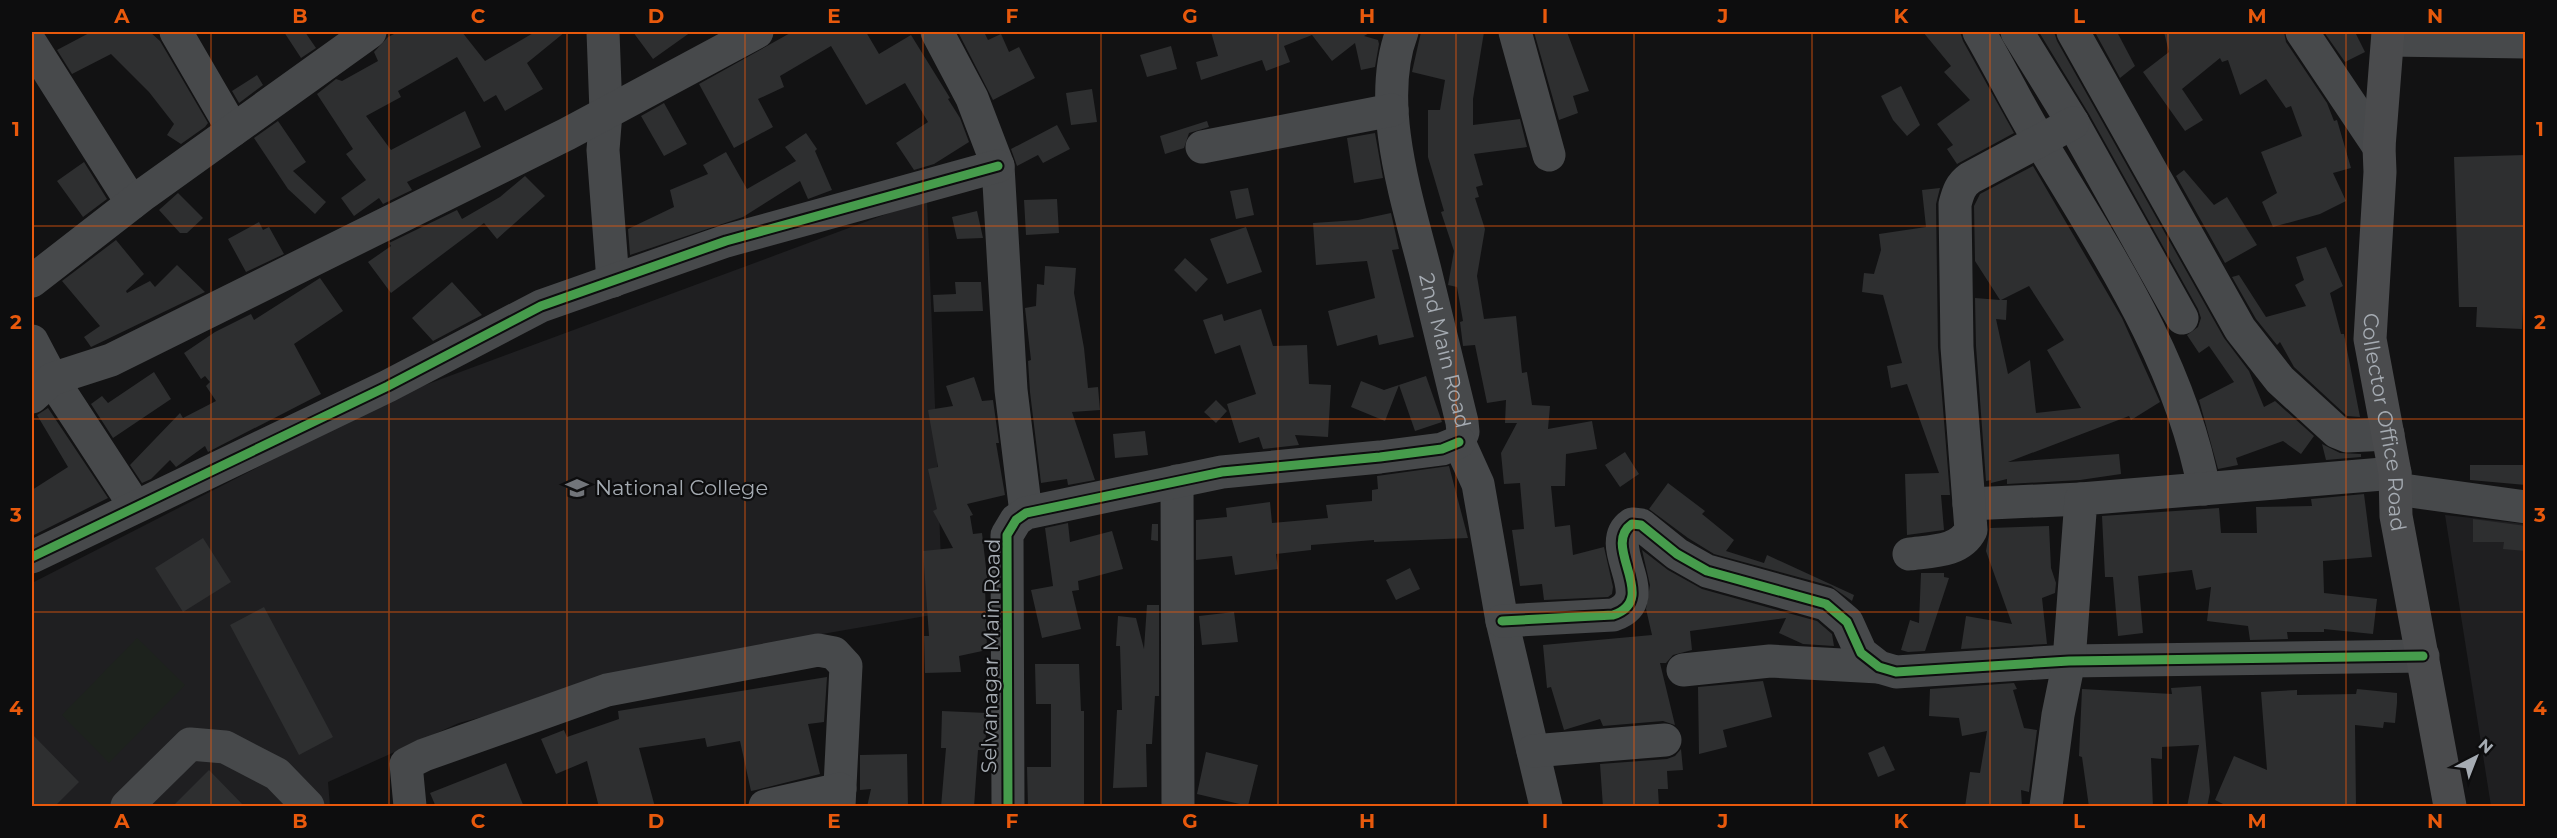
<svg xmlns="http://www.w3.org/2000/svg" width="2557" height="838" font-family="Montserrat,sans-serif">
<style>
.built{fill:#1f1f21}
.green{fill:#1d221d}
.building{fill:#2e2f30;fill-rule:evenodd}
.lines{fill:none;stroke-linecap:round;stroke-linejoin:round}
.minor{stroke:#47494b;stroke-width:33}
.major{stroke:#4a4b4d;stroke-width:33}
.cycleway-casing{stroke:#0d0d0e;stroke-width:13}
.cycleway{stroke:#469c4c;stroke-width:9}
.grid{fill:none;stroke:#e8590c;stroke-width:1.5;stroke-opacity:0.55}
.labels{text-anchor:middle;stroke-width:4.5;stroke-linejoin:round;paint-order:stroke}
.street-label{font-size:21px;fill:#a5abb2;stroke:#0d0d0e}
.poi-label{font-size:21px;fill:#a5abb2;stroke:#0d0d0e;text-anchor:start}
.neatline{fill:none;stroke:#e8590c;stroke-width:2}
.grid-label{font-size:20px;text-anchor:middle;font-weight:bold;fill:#e8590c}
</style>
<rect width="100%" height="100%" fill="#121213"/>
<path class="built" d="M927 199 943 613 759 645 459 723 328 782 330 806H32V583L401 394Z
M2445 515 2525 524V806H2491Z"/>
<path class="green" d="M137 638 185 685 109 763 62 715Z"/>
<path class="building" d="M91 32H150L160 41 208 123 205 127 181 144 167 135 174 124 149 92 111 54 72 74 57 50Z
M284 32H305L316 48 301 58Z
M398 32H462L485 61 535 32H565L527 63 543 89 505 111 496 95 484 102 457 57 398 91 401 97 366 116 391 150 465 111 481 147 407 182 412 190 383 204 379 198 354 216 341 198 366 180 346 154 353 149 317 94 336 79 342 81 378 61 374 52 388 37Z
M633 32H691L653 59Z
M792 32H866L879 54 911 35 950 98 948 99 960 118 969 142 934 164 914 170 896 143 928 122 905 83 866 105 831 46 780 76 784 87 758 99 773 127 734 148 699 84Z
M958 32H984L988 40 1001 34 1009 52 1019 47 1035 78 993 100Z
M1211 32H1371L1364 36 1378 40 1379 44 1375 67 1361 70 1355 43 1332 61 1312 35 1284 46 1290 62 1266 71 1262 60 1201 80 1196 62 1218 56Z
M1421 32H1484L1473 99V125L1520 119 1527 147 1474 154 1483 185 1476 187 1479 197 1475 198 1485 229 1477 276 1484 319 1516 316 1522 373 1527 372 1532 405 1550 406 1548 429 1592 421 1597 449 1566 454 1565 486H1551L1555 527 1570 525 1573 555 1604 547 1613 587 1612 594 1608 597 1544 600 1542 584 1520 586 1512 530 1524 529 1520 483 1504 484 1501 453 1517 423H1505L1506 400 1487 403 1475 345 1463 346 1460 322 1463 321 1457 287 1448 285 1454 251 1441 212 1444 211 1428 157V110H1440L1445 80 1412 72Z
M1534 32H1567L1589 91 1573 96 1578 113 1559 120Z
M1923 32H1960L1963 41 2014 133 1957 164 1947 149 1953 145 1937 124 1970 100 1944 72 1951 66Z
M2039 32H2054L2057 41 2224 338 2249 371 2264 407 2275 401 2314 436 2301 454 2283 441 2236 458 2238 465 2218 469 2199 400 2234 382 2209 346 2199 353 2187 335 2198 327 2201 318 2198 309 2089 114Z
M2101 32H2117L2135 66 2120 78 2096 34Z
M2164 32H2284L2286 42 2327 103 2334 121 2337 120 2351 168 2333 173 2346 201 2320 214 2273 227 2262 202 2277 193 2261 152 2302 136 2291 106 2286 108 2266 79 2240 95 2228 60 2222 62 2220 58 2182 89 2203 120 2185 131 2143 72 2169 52Z
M2324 32H2355L2365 52 2345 62Z
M1171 46 1177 69 1147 77 1140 55Z
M257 75 263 85 239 103 232 91Z
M1901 86 1920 125 1907 136 1893 120 1881 96Z
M1092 89 1097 122 1071 125 1066 93Z
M664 103 687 144 664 156 641 116Z
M278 121 306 162 293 171 326 202 315 214 288 189 254 138Z
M1207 121 1209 127 1189 133 1184 148 1165 154 1160 136Z
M1057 125 1070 149 1043 163 1038 155 1017 166 1011 149Z
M806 133 817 149 815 151 832 190 808 199 800 181 743 217 630 255 628 229 674 207 670 190 708 174 703 165 726 152 747 189 796 161 785 147Z
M1375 133 1383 178 1354 183 1347 138Z
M2526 155V307H2523L2522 329 2476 327 2477 307H2459L2454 157Z
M84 162 107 199 83 217 57 181Z
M2033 166 2122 318 2160 402 2131 420 2129 416 2008 462 2119 454 2121 474 2080 480 2007 484V479L1991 483V480L1986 481 1976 346 1975 298 2000 300 1975 261 1974 206 1980 194ZM2029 286 2064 340 2047 350 2081 408 2036 413 2030 360 2008 374 1996 319 2006 320 2007 300H2001Z
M2184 170 2214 205 2227 197 2257 245 2225 263 2176 176Z
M525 176 545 196 497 239 484 223 391 293 368 262 391 246 389 243 457 210 462 219 500 197Z
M1248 188 1254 215 1236 219 1230 191Z
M1940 188 1936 204 1938 347 1950 495H1941L1944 530 1907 535 1905 474 1939 473 1907 384 1891 388 1887 366 1902 363 1883 295 1862 292 1864 273 1874 274 1881 250 1879 234 1926 227 1922 190Z
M178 193 203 218 187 233H180L159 210Z
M1057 199 1059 233 1026 235 1024 200Z
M977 211 983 238 957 239 952 217Z
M1391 213 1399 249 1392 250 1414 337 1379 345 1377 335 1337 346 1328 311 1375 298 1367 261 1316 265 1313 223 1358 220Z
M259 222 263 230 269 227 284 254 246 272 228 239Z
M1246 227 1262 272 1227 284 1210 239Z
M116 240 144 274 126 291 127 293 150 281 155 287 177 265 205 292 91 347 84 337 100 326 62 281Z
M2326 247 2343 286 2330 293 2341 334H2344L2360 417 2347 416 2294 367 2280 342 2277 345 2256 319 2232 277 2239 275 2266 317 2306 306 2295 285 2304 280 2296 257Z
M1185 258 1208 279 1196 292 1174 270Z
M1045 266 1076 268 1074 293 1084 348 1088 388 1098 387 1100 410 1072 412 1095 480 1068 485 1067 479 1041 483 1030 392 1028 361 1031 360 1025 308 1036 306 1037 284 1044 285Z
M320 278 343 311 294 344 321 394 208 452 205 446 176 467 170 460 151 479 142 483 130 465 180 413 183 418 216 401 206 386 210 382 205 376 201 379 184 353 215 332 251 314 254 320Z
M452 282 482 315 433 341 412 318Z
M955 282H981L983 311 934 312 933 295 956 294Z
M1261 309 1273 346 1307 345 1309 384 1331 385 1328 437 1295 435 1299 445 1263 449 1259 437 1239 443 1227 404 1256 394 1240 345 1215 354 1203 320 1222 314 1224 321Z
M154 372 171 399 113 438 91 404 102 396 108 403Z
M1426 376 1442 422 1415 431 1399 385Z
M974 377 982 401 993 400 999 443H996L1005 495 967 504 973 515 970 516 973 534 982 533 988 585 985 586 987 650 959 656 961 672 925 673 924 636H929L923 551 953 548 933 511 937 509 928 469 938 467 928 410 953 406 946 386Z
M1361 381 1384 390 1399 385 1385 421 1351 407Z
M1216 400 1227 411 1216 423 1204 412Z
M48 408 108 498 32 536V490L68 467 37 415Z
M1145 431 1148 455 1115 458 1113 434Z
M2322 444 2340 453 2361 454V457L2326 460Z
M1625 452 1639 474 1620 487 1605 465Z
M2470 465H2526V485L2470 480Z
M1449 466 1468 538 1374 542V540L1311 545V550L1276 554 1278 569 1235 575 1232 556 1196 560V520L1227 517 1226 508 1270 502 1272 523 1328 518 1326 505 1372 501V490L1378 489 1377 476Z
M1668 483 1705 511 1702 514 1734 540 1726 551 1764 563 1767 555 1854 595 1852 601 1831 586 1714 554 1688 538 1649 509Z
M2364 494 2372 557 2323 561 2324 593 2377 599 2373 634 2324 629V632H2287L2288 639 2250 640 2248 626 2207 621 2211 587 2196 590 2192 570 2138 576 2143 633 2118 636 2113 577H2105L2102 516 2219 508 2221 533H2257L2256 507 2312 506 2311 499Z
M2473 519 2526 526V551L2503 549 2504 542H2473Z
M1068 523 1070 542 1112 531 1123 569 1078 581 1079 590 1072 591 1081 629 1042 638 1031 590 1053 586 1045 528Z
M1152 524H1158V541L1151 540Z
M2049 526 2051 568 2056 583 2055 593 2042 598 2047 644 1961 649 1966 616 2012 624 1986 551 1990 528Z
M203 538 231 582 183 612 155 568Z
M1642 550 1668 570 1702 589 1817 621 1832 634 1834 646 1803 644 1779 633 1786 618 1690 631 1692 650 1673 655 1666 663H1660L1675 725 1663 721 1603 726 1600 719 1564 730 1551 687 1547 688 1543 645 1652 635 1646 609 1650 585Z
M1410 568 1420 589 1396 600 1386 580Z
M1921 573H1944V577L1949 578 1925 651 1908 652 1901 650 1910 620 1919 623Z
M1147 605H1159V696H1155L1152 744H1146L1147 787 1113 788 1117 710H1122L1120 646H1116L1118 616 1136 618 1144 649Z
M264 607 333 737 299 755 230 625Z
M1234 612 1238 642 1202 645 1199 616Z
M1035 664H1079L1081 711H1084V807H1028L1027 767H1051V704H1036Z
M827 677 824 722 808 724 820 774 756 790 751 791 740 741 707 747 705 738 639 748 655 807H599L587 761 556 774 541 739 564 730 567 737 619 719 618 711Z
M1763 681 1772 717 1723 730 1727 747 1699 754 1698 687Z
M2014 683 2017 689 2013 690 2024 728 2037 730 2029 792 2021 790 2022 807H1965L1970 772 1980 773 1987 731 1962 736 1959 718 1929 716 1930 689Z
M2201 686 2210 792 2207 807H2187L2199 745 2162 747V759L2151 758 2153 807H2089L2082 757 2079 756 2082 689 2172 694 2171 688Z
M2357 689 2397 693V703L2395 723 2384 722 2383 728 2355 725 2356 807H2229L2215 800 2234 756 2267 770 2261 692 2297 690V695L2356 694Z
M942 711 987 713 985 750H978L974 807H941L946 748H941Z
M32 734 79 782 54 807H32Z
M1884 746 1895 770 1878 777 1868 753Z
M1681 749 1683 770 1667 771 1668 789H1658L1659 807H1603L1600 764 1667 759 1675 756Z
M1206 752 1258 765 1248 806 1197 794Z
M907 754 908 807H867L871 789 860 790V755Z
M506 763 524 807H436L430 793Z
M209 770 245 807H172Z"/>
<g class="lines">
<g class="minor">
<path d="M176 32 233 130"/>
<path d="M603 32 606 112 603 150 613 281"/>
<path d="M937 32 972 98 998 166 1011 390 1026 513"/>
<path id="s1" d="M1402 32C1375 103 1407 199 1425 270 1437 321 1450 371 1462 422L1463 432 1459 442"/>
<path d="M1515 32 1549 155"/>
<path d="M1979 32C2000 68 2019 107 2041 143 2107 253 2180 361 2204 489"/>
<path d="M2017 32 2073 123 2182 318"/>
<path d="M2073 32 2240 329 2280 380 2337 432 2347 436 2388 434"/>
<path d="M2302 32 2379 147"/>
<path d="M2388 40 2526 42"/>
<path d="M32 45 132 203"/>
<path d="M1202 147 1392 110"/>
<path d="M32 281 144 194 370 32"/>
<path d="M32 341 52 379 135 506"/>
<path d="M32 397 52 379 111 360 567 134 757 32"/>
<path d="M1459 442 1478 484 1502 621 1546 806"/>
<path d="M1177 481 1178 806"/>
<path d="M2396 489 2526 507"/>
<path d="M1969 504 2081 499"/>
<path d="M1909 554C1932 551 1960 552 1971 530L1957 347 1955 204C1958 193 1960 185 1970 178L2073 123"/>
<path d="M32 557 388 386 541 306 726 241 998 166"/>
<path d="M1502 621 1613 615C1661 599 1600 546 1632 524L1641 525 1677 554 1707 571 1826 604 1847 622 1861 653 1879 667 1896 672 2069 661 2423 656"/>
<path d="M1683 670 1770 661 1879 667"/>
<path d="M1533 751 1665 740"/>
<path d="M127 806 190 744 225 747 277 774 308 806"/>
<path d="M410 806 406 764 424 755 607 690 818 650 834 653 846 666 839 806"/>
<path d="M765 806 840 789"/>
<path d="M1008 806 1007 535 1016 520 1026 513 1222 472 1380 457 1442 449 1459 442"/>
<path d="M2046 806 2058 715 2069 661 2081 499 2395 473"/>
</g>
<path class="major" id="s2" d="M2388 32 2379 147 2380 172 2370 339 2395 473 2396 516 2450 806"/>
<g class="cycleway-casing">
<path id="cycleway" d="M32 557 388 386 541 306 726 241 998 166
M1502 621 1613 615C1661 599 1600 546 1632 524L1641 525 1677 554 1707 571 1826 604 1847 622 1861 653 1879 667 1896 672 2069 661 2423 656
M1008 806 1007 535 1016 520 1026 513 1222 472 1380 457 1442 449 1459 442"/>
</g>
<use href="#cycleway" class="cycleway"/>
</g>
<path class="grid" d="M211 32V806M389 32V806M567 32V806M745 32V806M923 32V806M1101 32V806M1278 32V806M1456 32V806M1634 32V806M1812 32V806M1990 32V806M2168 32V806M2346 32V806M32 226H2526M32 419H2526M32 612H2526"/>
<defs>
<g id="university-bare" transform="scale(1.8)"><path d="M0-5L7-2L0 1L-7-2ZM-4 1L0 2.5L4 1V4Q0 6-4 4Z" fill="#72757a" stroke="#0d0d0e" stroke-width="2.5" paint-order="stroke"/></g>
</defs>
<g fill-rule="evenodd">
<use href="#university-bare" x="577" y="488"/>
</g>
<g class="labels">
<g class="street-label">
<text dy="7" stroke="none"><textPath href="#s1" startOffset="326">2nd Main Road</textPath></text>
<text dy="7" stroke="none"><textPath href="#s2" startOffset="392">Collector Office Road</textPath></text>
<text transform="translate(991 656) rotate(-89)" y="7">Selvanagar Main Road</text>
</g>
<g class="poi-label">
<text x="595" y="495">National College</text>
</g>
</g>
<rect width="2557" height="838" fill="none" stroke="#0d0d0e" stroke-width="66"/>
<g transform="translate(2476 757) rotate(42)" stroke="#0d0d0e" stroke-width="4.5" paint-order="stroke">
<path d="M0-4.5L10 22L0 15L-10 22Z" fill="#a5abb2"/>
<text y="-9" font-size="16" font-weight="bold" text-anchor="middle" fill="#a5abb2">N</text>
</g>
<rect x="33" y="33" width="2491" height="772" class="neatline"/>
<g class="grid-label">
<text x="122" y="23">A</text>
<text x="300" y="23">B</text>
<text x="478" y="23">C</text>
<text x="656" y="23">D</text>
<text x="834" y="23">E</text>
<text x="1012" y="23">F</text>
<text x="1190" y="23">G</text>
<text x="1367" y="23">H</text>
<text x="1545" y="23">I</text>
<text x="1723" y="23">J</text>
<text x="1901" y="23">K</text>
<text x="2079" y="23">L</text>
<text x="2257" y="23">M</text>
<text x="2435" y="23">N</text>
<text x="16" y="136">1</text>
<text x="2540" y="136">1</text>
<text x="16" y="329">2</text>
<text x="2540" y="329">2</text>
<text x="16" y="522">3</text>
<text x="2540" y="522">3</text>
<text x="16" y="715">4</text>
<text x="2540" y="715">4</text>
<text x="122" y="828">A</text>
<text x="300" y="828">B</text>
<text x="478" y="828">C</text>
<text x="656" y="828">D</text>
<text x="834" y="828">E</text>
<text x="1012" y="828">F</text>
<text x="1190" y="828">G</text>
<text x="1367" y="828">H</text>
<text x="1545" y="828">I</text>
<text x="1723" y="828">J</text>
<text x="1901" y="828">K</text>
<text x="2079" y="828">L</text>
<text x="2257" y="828">M</text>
<text x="2435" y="828">N</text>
</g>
</svg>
